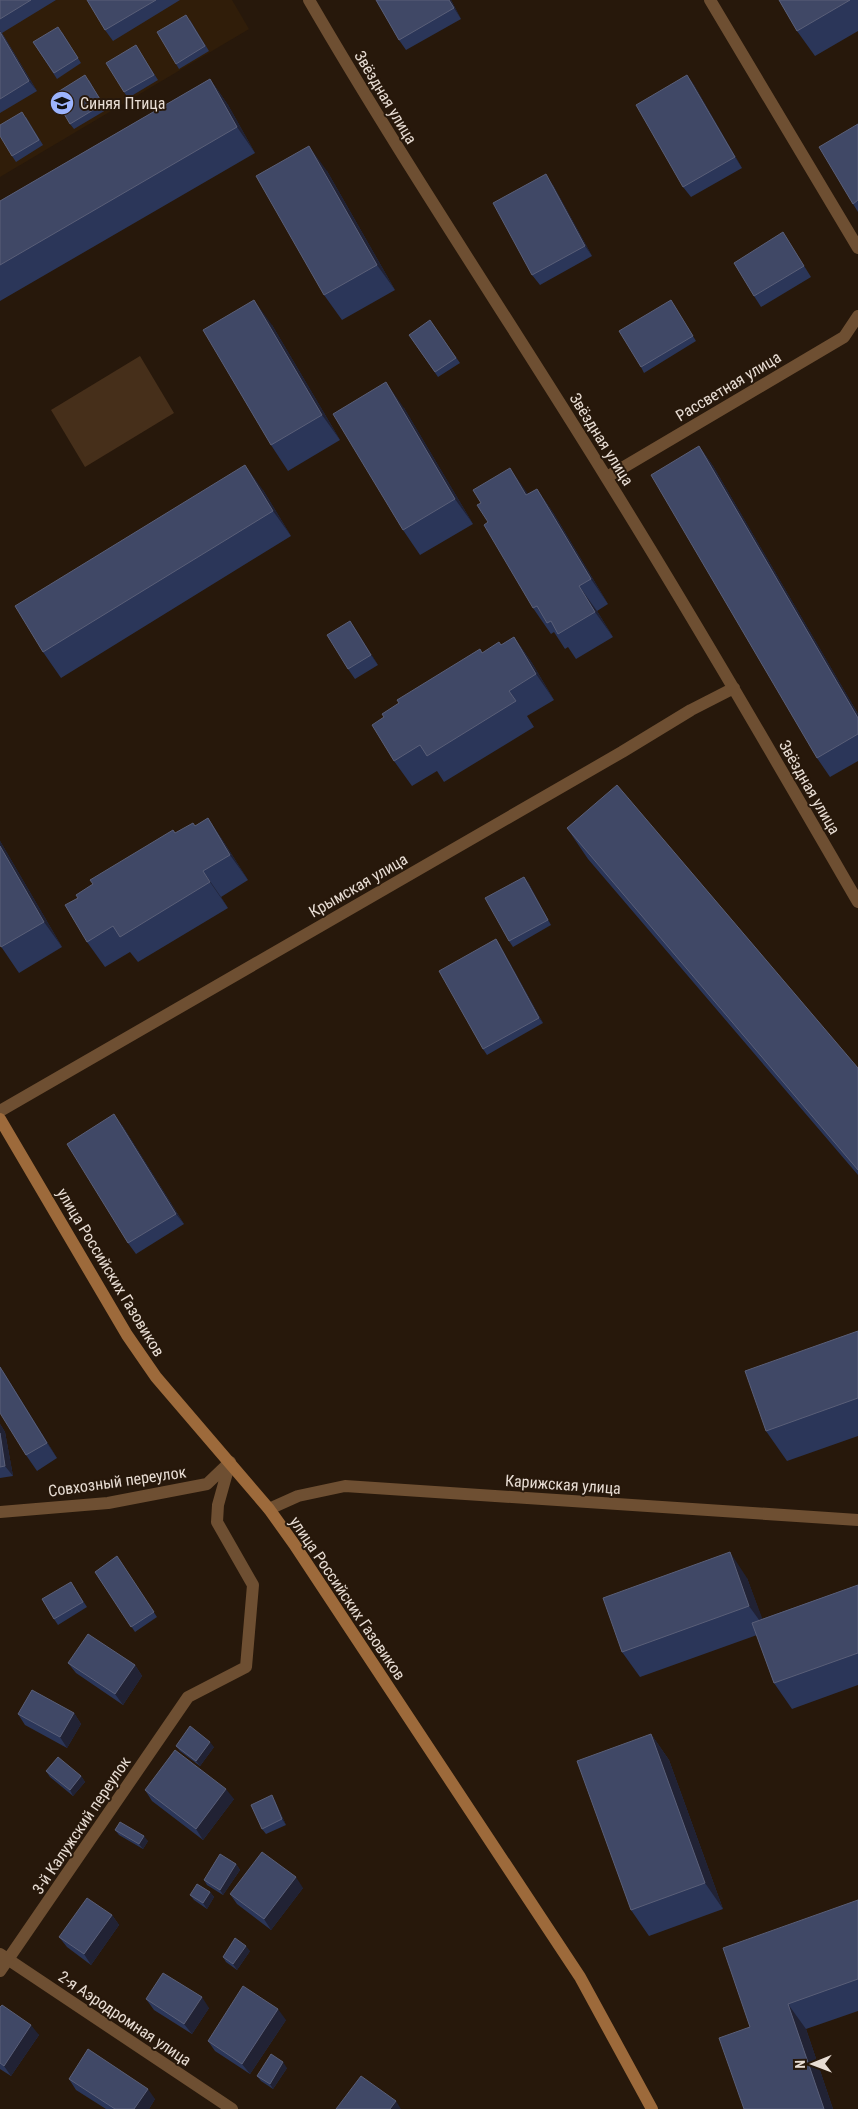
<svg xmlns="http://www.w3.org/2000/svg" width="858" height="2109" font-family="'Roboto Condensed',sans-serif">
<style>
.built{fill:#301d09}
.park{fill:#462f1a}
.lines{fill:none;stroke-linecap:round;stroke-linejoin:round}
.street{stroke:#6e4f32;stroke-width:12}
.secondary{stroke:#9d6a3b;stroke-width:12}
.wall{fill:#2b3659}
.shaded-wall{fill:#212234}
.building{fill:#404866;stroke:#5a5f78}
.labels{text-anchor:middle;stroke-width:4;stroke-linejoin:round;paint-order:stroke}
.street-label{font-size:16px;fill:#e8ddd4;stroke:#27180b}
.poi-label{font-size:16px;fill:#e8ddd4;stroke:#27180b;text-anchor:start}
</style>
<rect width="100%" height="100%" fill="#27180b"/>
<path class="built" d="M0 0H232L249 29 0 177Z"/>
<path class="park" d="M140 356 174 413 85 467 51 410Z"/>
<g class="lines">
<path class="street" d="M309 0C403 162 508 318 606 477 693 617 775 759 858 902
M710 0 858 248
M607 477 844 337 858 316
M0 1111 622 752 691 710 734 688
M269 1509 298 1496 345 1486 858 1520
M0 1512 108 1503 207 1484 230 1462
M0 1954 232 2109
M0 1971 188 1697 246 1667 253 1585 217 1522 218 1505 230 1462"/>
<path class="secondary" d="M0 1119 127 1335 156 1377 269 1509 294 1544 580 1977 652 2109"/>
</g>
<path class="wall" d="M0 0H56L2 33 37 91 0 113Z
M87 0H180L113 41 105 30Z
M376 0H451L461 19 406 50 399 40Z
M779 0H858V31L815 56 797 31Z
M190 20 209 51 179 69 176 64Z
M62 32 81 63 57 79 33 42Z
M139 50 158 80 128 98 124 92Z
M687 75 694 85 742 168 691 197 683 187Z
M210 79 228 105 255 153 0 301V201Z
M89 80 106 110 74 129 70 124Z
M26 117 43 145 16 162 12 156Z
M858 124V212L853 204Z
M327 171 395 290 342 320 324 295Z
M553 185 592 256 540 285 532 275Z
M783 232 811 277 761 307 754 296Z
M674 305 696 341 644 373 641 367Z
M430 320 460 363 438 377 409 335Z
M272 325 340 440 288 471 271 445Z
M404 408 473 524 420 555 403 530Z
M699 446 713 466 858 714V761L830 777 817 758Z
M537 489 554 514 608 604 597 611 613 637 576 659 568 647 565 649 554 632 551 634 533 608 528 494Z
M263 490 291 536 61 678 43 652Z
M350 621 378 665 355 679 348 669Z
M514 637 532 663 554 700 527 716 534 727 444 782 437 771 412 786 394 761 384 717 482 653 501 645Z
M208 818 225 844 248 880 221 897 228 908 138 962 130 952 105 967 87 942 78 898 176 833 195 826Z
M567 828 858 1068V1175L588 859Z
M0 841 62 947 19 973 0 945Z
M528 882 551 925 513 947 509 941Z
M496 939 500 945 543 1023 487 1055 483 1049Z
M122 1125 184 1224 136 1254 128 1243Z
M858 1331V1436L787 1461 766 1431Z
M3 1371 57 1458 37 1471 26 1455Z
M0 1424 5 1432 13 1476 0 1478Z
M117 1556 157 1617 135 1632 95 1572Z
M747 1578 762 1619 858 1585V1685L792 1709 774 1683 757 1635 640 1677 622 1652Z
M74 1587 87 1607 58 1625 54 1619Z
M68 1663 135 1665 142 1676 123 1705 76 1673Z
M74 1713 81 1724 67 1748 25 1725 18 1714Z
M651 1734 669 1760 723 1909 649 1936 631 1910Z
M176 1746 214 1747 200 1766 180 1751Z
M46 1771 81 1776 85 1782 73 1796 50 1777Z
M145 1790 234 1799 203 1840 152 1801Z
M275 1801 286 1825 266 1834 262 1829Z
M115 1830 148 1841 143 1849 119 1835Z
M236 1864 240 1870 223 1895 207 1885 204 1880Z
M303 1888 271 1930 237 1904 230 1894Z
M210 1892 214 1897 207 1909 194 1900 190 1895Z
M858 1900V2011L806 2029 833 2109H744L750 2027Z
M112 1915 119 1925 91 1965 67 1947 59 1937Z
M250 1951 237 1970 226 1962 223 1957Z
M146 1999 209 2008 192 2034 154 2010Z
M0 2007 39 2035 11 2076 0 2069Z
M286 2020 250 2074 215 2051 208 2041Z
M287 2068 273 2089 261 2081 257 2076Z
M69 2079 155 2099 149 2109H106L76 2090Z"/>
<path class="shaded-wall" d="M449 0H451L461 19 454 8Z
M0 31 37 91 29 81 0 32Z
M687 75 694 85 742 168 735 157Z
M210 79 228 105 255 153 237 127Z
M309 146 327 171 395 290 377 265Z
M546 174 553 185 592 256 585 246Z
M254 300 272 325 340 440 322 415Z
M386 382 404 408 473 524 455 499Z
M699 446 713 466 858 714V718Z
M245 465 263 490 291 536 273 511Z
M510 468 528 494 543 521 526 495Z
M537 489 554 514 608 604 591 579Z
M579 586 597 611 613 637 595 612Z
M350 621 357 631 378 665 371 655Z
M514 637 532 663 554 700 536 674Z
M208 818 225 844 248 880 230 855Z
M0 841 62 947 44 922 0 846Z
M203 871 221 897 228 908 210 882Z
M524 877 528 882 551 925 548 920Z
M496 939 500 945 543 1023 539 1018Z
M114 1114 122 1125 184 1224 176 1214Z
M0 1366 3 1371 57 1458 47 1443 0 1367Z
M0 1424 5 1432 13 1476 5 1466 0 1433Z
M730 1552 747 1578 767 1631 749 1606Z
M135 1665 142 1676 123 1705 115 1694Z
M74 1713 81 1724 67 1748 60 1737Z
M651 1734 669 1760 723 1909 705 1883Z
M210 1742 214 1747 200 1766 196 1761Z
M81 1776 85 1782 73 1796 70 1790Z
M226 1789 234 1799 203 1840 196 1829Z
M272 1795 275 1801 286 1825 282 1819Z
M144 1836 148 1841 143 1849 139 1844Z
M236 1864 240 1870 223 1895 220 1890Z
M296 1877 303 1888 271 1930 264 1919Z
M210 1892 214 1897 207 1909 203 1903Z
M112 1915 119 1925 91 1965 84 1954Z
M246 1946 250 1951 237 1970 233 1964Z
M202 1997 209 2008 192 2034 184 2024Z
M788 2004 806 2029 833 2109H824Z
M278 2009 286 2020 250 2074 242 2064Z
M31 2025 39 2035 11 2076 4 2066Z
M283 2062 287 2068 273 2089 270 2084Z
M148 2089 155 2099 149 2109H134Z
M396 2101 401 2109H390Z"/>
<path class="building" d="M0 0H31L0 19Z
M87 0H156L105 30Z
M376 0H449L454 8 399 40Z
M779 0H850L797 31Z
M186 15 205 46 176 64 157 32Z
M58 27 78 58 54 73 33 42Z
M0 32 29 81 0 99Z
M136 45 154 75 124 92 106 63Z
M85 75 103 104 70 124 53 95Z
M687 75 735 157 683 187 636 105Z
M210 79 237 127 0 265V201Z
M22 112 39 140 12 156 0 136V125Z
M858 124V200L853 204 819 147Z
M309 146 377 265 324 295 256 176Z
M546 174 585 246 532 275 493 203Z
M783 232 804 266 754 296 734 263Z
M254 300 322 415 271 445 203 330Z
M671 300 693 336 641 367 619 331Z
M430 320 456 358 435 372 409 335Z
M386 382 455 499 403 530 333 414Z
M699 446 858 718V734L817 758 651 475Z
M245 465 273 511 43 652 15 606Z
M510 468 526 495 537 489 591 579 579 586 595 612 558 634 551 621 547 623 537 606 533 608 484 525 488 522 477 505 481 503 473 490Z
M350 621 371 655 348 669 327 635Z
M514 637 536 674 509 691 516 701 427 756 420 745 394 761 372 725 384 717 382 714 399 703 397 700 480 649 482 653 499 642 501 645Z
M617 785 858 1068V1170L567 828Z
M208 818 230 855 203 871 210 882 120 937 113 926 87 942 65 905 78 898 76 895 93 884 90 880 173 830 175 833 193 823 195 826Z
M0 846 44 922 1 947 0 945Z
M524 877 548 920 509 941 485 898Z
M496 939 539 1018 483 1049 439 971Z
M114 1114 176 1214 128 1243 67 1144Z
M858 1331V1398L766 1431 745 1371Z
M0 1367 47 1443 26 1455 0 1413Z
M0 1433 5 1466 0 1467Z
M730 1552 749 1606 622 1652 603 1598Z
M117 1556 154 1612 131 1627 95 1572Z
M71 1582 83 1602 54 1619 42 1599Z
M858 1585V1653L774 1683 752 1623Z
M88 1634 135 1665 115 1694 68 1663Z
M32 1690 74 1713 60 1737 18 1714Z
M190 1726 210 1742 196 1761 176 1746Z
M651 1734 705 1883 631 1910 577 1761Z
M175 1750 226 1789 196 1829 145 1790Z
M58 1757 81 1776 70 1790 46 1771Z
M272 1795 282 1819 262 1829 251 1805Z
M120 1822 144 1836 139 1844 115 1830Z
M262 1852 296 1877 264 1919 230 1894Z
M220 1854 236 1864 220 1890 204 1880Z
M197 1884 210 1892 203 1903 190 1895Z
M87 1898 112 1915 84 1954 59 1937Z
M858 1900V1979L788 2004 824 2109H744L719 2038 750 2027 723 1948Z
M235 1938 246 1946 233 1964 223 1957Z
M163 1973 202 1997 184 2024 146 1999Z
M243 1986 278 2009 242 2064 208 2041Z
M2 2005 31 2025 4 2066 0 2063V2007Z
M88 2049 148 2089 134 2109H115L69 2079Z
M271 2054 283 2062 270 2084 257 2076Z
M361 2076 396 2101 390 2109H336Z"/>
<defs>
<g id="school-disc" transform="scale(1.25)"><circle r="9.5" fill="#9cb4fd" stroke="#27180b"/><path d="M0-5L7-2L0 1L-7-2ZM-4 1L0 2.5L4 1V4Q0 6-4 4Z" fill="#111"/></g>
</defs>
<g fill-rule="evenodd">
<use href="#school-disc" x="62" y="103"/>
</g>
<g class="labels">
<g class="street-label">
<text transform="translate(386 97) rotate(59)" y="6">Звёздная улица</text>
<text transform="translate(728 386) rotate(-31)" y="6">Рассветная улица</text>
<text transform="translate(602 439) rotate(58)" y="6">Звёздная улица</text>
<text transform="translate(810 787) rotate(60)" y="6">Звёздная улица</text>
<text transform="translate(358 885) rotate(-30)" y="6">Крымская улица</text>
<text transform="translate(111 1272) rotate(59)" y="6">улица Российских Газовиков</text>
<text transform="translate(117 1481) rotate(-8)" y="6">Совхозный переулок</text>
<text transform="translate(563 1484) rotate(4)" y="6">Карижская улица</text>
<text transform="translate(348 1598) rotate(56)" y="6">улица Российских Газовиков</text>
<text transform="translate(81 1825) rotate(-56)" y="6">3-й Калужский переулок</text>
<text transform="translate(125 2018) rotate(34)" y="6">2-я Аэродромная улица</text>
</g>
<g class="poi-label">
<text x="80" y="109">Синяя Птица</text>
</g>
</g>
<g transform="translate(813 2064) rotate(269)" stroke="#27180b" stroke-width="4" paint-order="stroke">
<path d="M0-4L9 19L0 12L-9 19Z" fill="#e8ddd4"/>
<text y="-8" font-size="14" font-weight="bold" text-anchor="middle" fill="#e8ddd4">N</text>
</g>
</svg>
